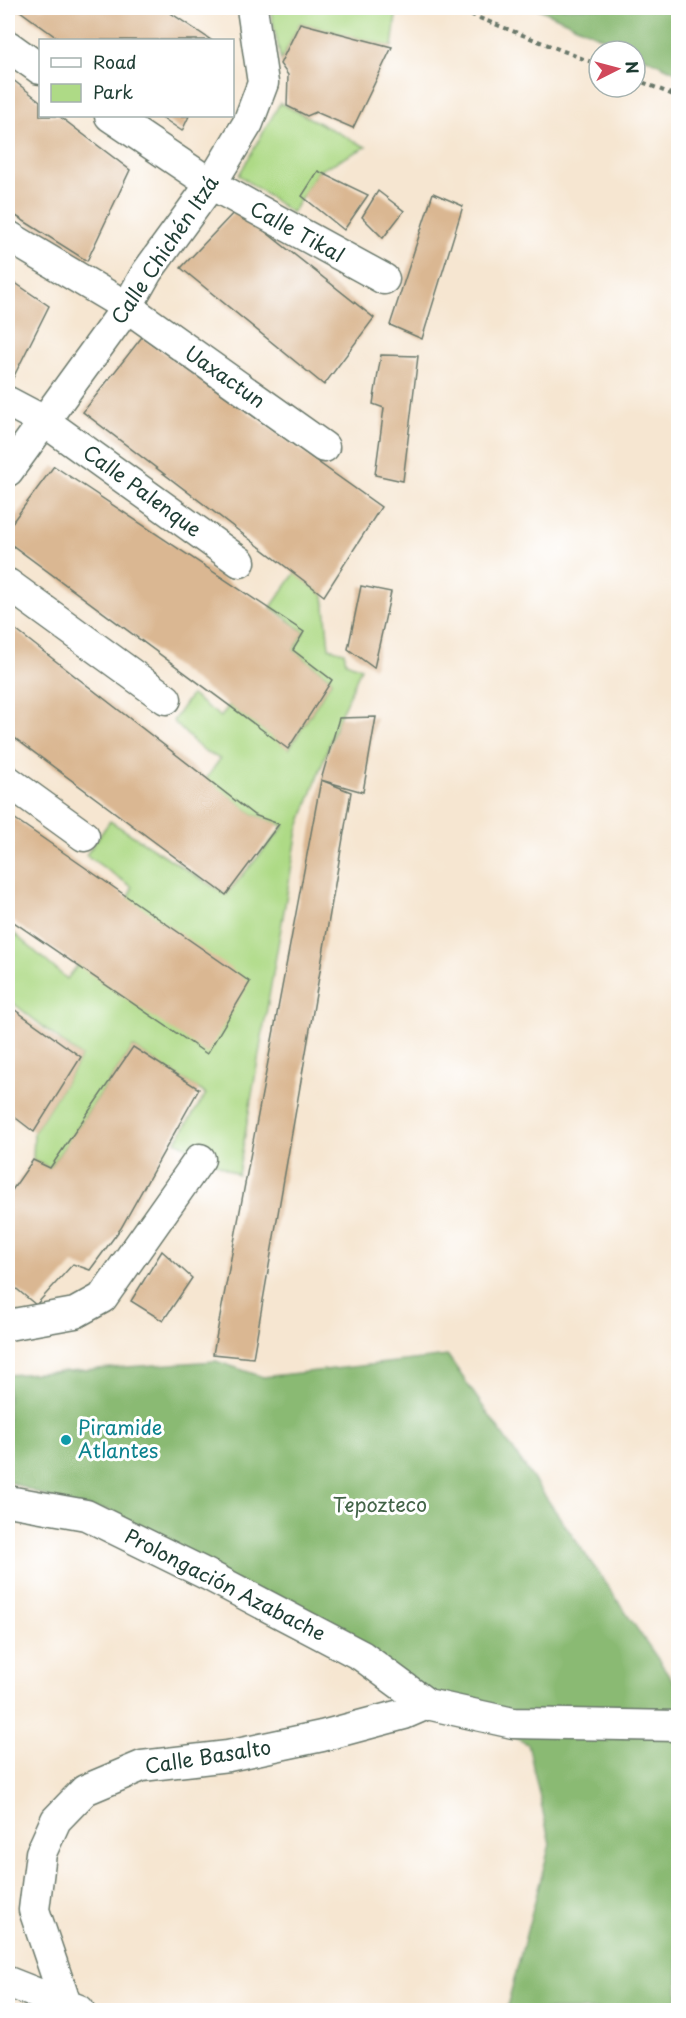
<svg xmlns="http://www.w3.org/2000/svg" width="686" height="2018" font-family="'Playpen Sans',sans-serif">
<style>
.green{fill:#aeda86;stroke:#668c5d;stroke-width:1.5}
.forest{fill:#8aba73;stroke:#547c54;stroke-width:1.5}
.building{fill:#dab792}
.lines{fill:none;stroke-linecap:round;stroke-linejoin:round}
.minor-casing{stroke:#6a786b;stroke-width:33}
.path{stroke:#6a786b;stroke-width:4;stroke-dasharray:4.5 4.5;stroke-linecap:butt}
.minor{stroke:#fff;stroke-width:30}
.culture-dot{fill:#0f9aa8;stroke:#fff;stroke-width:2}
.labels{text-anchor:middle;stroke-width:6;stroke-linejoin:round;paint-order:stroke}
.street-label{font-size:20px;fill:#1f3d34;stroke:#fff}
.culture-label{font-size:20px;fill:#0d838f;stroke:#fff;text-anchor:start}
.park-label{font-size:20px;fill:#436448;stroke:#fff}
</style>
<rect width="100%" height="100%" fill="#fff"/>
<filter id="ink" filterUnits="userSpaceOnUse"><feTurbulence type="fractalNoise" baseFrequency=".0167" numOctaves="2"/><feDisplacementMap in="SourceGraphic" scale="12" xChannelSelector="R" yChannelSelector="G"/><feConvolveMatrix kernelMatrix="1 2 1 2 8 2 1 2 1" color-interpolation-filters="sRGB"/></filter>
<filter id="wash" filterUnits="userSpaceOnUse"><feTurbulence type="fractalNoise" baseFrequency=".008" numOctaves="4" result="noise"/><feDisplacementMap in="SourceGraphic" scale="24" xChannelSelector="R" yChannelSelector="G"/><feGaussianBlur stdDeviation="1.35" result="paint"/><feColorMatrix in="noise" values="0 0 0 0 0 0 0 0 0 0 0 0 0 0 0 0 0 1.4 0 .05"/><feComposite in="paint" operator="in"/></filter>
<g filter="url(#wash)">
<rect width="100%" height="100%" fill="#f6e6d1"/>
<path class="green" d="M270 8H397L392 47 300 23 281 61Z
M280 103 366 147 318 171 292 213 239 175Z
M295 573 324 596 329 648 344 652 346 662 361 668 339 718 298 830 238 1175 176 1141 206 1094 133 1047 50 1168 33 1160 34 1132 81 1057 8 999V935L10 930 67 979 129 898 132 887 86 855 110 821 226 895 284 826 254 815 206 779 220 759 201 749 173 721 191 695 221 717 229 705 289 749 332 680 293 650 304 632 271 607Z"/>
<path class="forest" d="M537 8H678V73L635 53V51H631Z
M448 1356 678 1688V2010H506L550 1844 528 1744 419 1693 109 1510 67 1505 8 1481V1375L216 1361 263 1377Z"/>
<g id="blocks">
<path class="building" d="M16 8H163L211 40H60Z
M300 23 392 47 353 128 316 112 307 116 287 106 288 75 280 64Z
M8 76 40 101V116H59L130 170 87 261 8 211Z
M160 116H189L182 131Z
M318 171 368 195 344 230 302 196Z
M378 191 404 211 383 238 362 217Z
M433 193 463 206 422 339 390 325Z
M237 209 374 318 324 385 181 268Z
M8 278 49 306 8 388Z
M142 337 381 507 324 596 83 412Z
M381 355 418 356 403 481 375 475 384 408 373 404Z
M54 466 304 632 293 650 332 680 288 749 8 542V528Z
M361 586 391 592 374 668 348 649Z
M8 624 254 815 279 824 226 895 8 733Z
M376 717 363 792 321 780 339 718Z
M321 780 351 792 253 1358 213 1354Z
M8 814 250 982 207 1054 8 918Z
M8 1005 81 1057 34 1132 8 1112Z
M133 1047 199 1089 121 1228 90 1270 73 1264 36 1305 12 1285 8 1278V1196L33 1160 50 1168Z
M162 1251 192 1278 163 1321 131 1301Z"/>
</g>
</g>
<g filter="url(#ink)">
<use href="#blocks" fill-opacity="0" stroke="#6a786b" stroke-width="1.5"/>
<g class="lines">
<g class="minor-casing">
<path id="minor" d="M8 46 40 69
M110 116 211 184 384 279
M8 236 127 307 324 447
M8 402 44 421 240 562
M8 471 127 307 147 272 211 184 248 123 263 83 252 8
M8 584 166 699
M8 781 84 836
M8 1325 75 1313 102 1298 200 1159
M8 1501 86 1515 208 1575 362 1656 427 1704 513 1723 678 1726
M8 1982 79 2010
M68 2010 34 1910 41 1853 56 1820 85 1790 142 1766 228 1756 322 1736 404 1714 427 1704"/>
</g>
<path class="path" d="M454 8 599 65
M635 79 678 97"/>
<use href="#minor" class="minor"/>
</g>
</g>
<circle class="culture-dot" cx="66" cy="1440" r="6"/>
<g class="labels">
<g class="street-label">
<text transform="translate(297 232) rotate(29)" y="7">Calle Tikal</text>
<text transform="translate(165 250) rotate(-56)" y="7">Calle Chichén Itzá</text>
<text transform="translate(225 377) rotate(35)" y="7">Uaxactun</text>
<text transform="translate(142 491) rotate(36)" y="7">Calle Palenque</text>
<text transform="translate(225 1585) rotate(27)" y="7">Prolongación Azabache</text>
<text transform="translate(208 1757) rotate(-9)" y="7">Calle Basalto</text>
</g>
<g class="culture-label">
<text x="78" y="1435">Piramide<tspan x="78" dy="23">Atlantes</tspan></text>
</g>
<g class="park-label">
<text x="380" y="1512">Tepozteco</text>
</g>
</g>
<rect width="686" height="2018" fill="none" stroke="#fff" stroke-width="30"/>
<rect x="39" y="39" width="195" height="78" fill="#ffffff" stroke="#a5b1ae" stroke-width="1.5"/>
<rect x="51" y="58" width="30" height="9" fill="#ffffff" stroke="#a5b1ae" stroke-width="1.5"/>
<text x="93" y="69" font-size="18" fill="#1f3d34">Road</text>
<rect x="51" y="84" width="30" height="18" fill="#aeda86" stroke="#a5b1ae" stroke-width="1.5"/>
<text x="93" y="99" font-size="18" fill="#1f3d34">Park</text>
<g transform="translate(617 69) rotate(84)"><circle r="28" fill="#ffffff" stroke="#a5b1ae" stroke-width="1.5"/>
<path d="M0-4.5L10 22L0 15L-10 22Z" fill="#d1495b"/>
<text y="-9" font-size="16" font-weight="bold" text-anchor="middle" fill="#1f3d34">N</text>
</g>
</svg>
